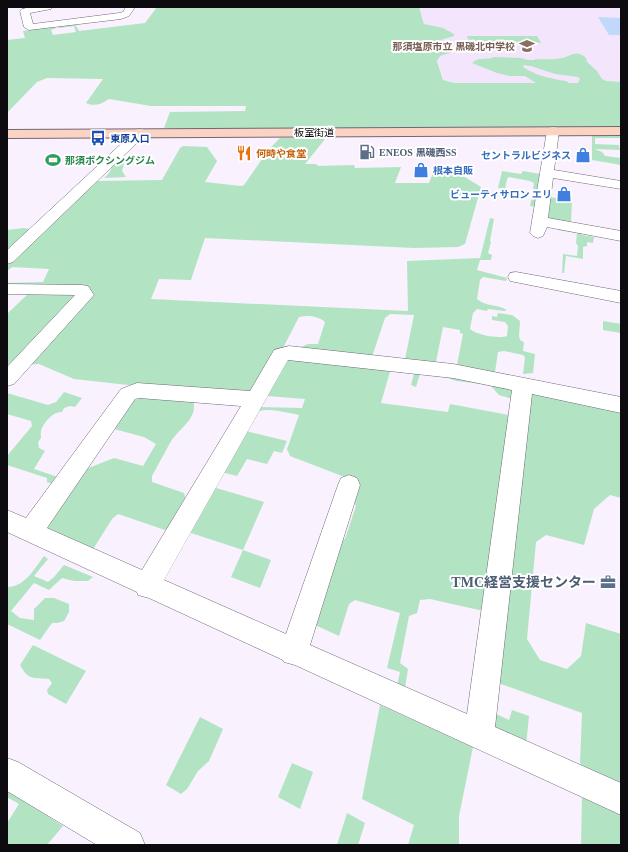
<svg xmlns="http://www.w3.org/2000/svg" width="628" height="852" font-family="'Times New Roman','Noto Sans JP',serif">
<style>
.built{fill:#f2e5fc}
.green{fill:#b2e4c4;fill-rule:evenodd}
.water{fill:#c0d9fb}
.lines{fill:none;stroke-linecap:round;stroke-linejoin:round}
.street-casing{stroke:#706876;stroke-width:1}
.secondary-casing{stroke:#706876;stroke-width:2}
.street{fill:#fff;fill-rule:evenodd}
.secondary{fill:#fbd3c2;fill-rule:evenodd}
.labels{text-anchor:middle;stroke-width:4;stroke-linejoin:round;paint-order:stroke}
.far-education-label{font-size:10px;font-weight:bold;fill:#785e54;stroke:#fff;text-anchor:end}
.far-street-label{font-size:10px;fill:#0e0b10;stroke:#fff}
.far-transit-label{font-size:10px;font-weight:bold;fill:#164399;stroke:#fff;text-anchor:start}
.far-service-label{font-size:10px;font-weight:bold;fill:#4e5e75;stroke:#fff;text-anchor:start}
.far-food-label{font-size:10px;font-weight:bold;fill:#c56008;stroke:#fff;text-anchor:start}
.far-shop-label{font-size:10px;font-weight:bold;fill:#366cbe;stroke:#fff;text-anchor:end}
.far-leisure-label{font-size:10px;font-weight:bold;fill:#27864d;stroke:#fff;text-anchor:start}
.near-service-label{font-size:14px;font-weight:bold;fill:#4e5e75;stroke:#fff;text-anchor:end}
</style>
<rect width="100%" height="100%" fill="#f9f1fe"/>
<path class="built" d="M419 7H621V88L446 86Z"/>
<path class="green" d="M157 7H419L424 24 443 28 454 34V36L437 41V43C443 46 449 45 454 49L450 53 440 56 437 61 443 80 454 83H536L525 76H510L497 73 472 63C478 56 487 61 494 57L521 58 528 60H535V59C544 59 554 60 562 58 572 56 576 49 586 58L587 62 597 71 602 79 606 81 621 82V128L179 129 164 128 170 112 245 111 246 106H151L109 99C102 104 94 107 86 103L103 79 47 78 37 82 7 113V40L25 38 23 31 54 26 56 28 51 30 53 35 76 32 74 26 59 28 58 26 75 24 79 31 145 23ZM524 65 531 66 555 74 578 77 580 79 578 83H569L566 81C552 79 534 75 523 67Z
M467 36H537L541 43 470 44Z
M592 136H621V138H595V144L619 145 620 150 595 149 602 152 605 156 621 158V165L592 160Z
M280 138H326L305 164H316L318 166 354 165 355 168 401 167 395 183H429L435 168 465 177 481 187 465 244 458 247 414 248 205 238 191 280 159 279 151 299 408 311 407 261 480 258 490 218 494 219 490 241 491 242 488 253 492 255 491 260H480L477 270 507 278 506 281 483 277 480 280 477 299C486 307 498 304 507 310L504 311 488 309 487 311 477 309 473 313 470 329C477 335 498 339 507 336L508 326 505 322 492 320V316L497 317 498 313 512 315 520 321 519 337 521 341 524 342 523 351 535 354 533 373 523 374 525 357 523 355 504 351 498 352 495 372 457 365 463 334 460 333V330L443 327 436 362 405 359 414 315 390 314 385 318 372 357 298 348 308 344H318L325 322C318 316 308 315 299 317L283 348H279L254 390 248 394 137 386 74 379 39 364 27 365 7 381V314L30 292 92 295 7 285V283L43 282 49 269 12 267 7 271V230L24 228 39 231 87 184 97 181 162 180 180 148 183 146 207 147 217 161 205 182 241 186 244 185 269 149Z
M118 160 125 161 122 171 126 177 104 178C111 173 112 165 118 160Z
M502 171 521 174 523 171 540 174 535 207 530 206 534 183 530 181 509 177 507 179 505 189 498 188Z
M550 197 572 201 571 222 551 219 546 216Z
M558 228 581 233 582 235 594 237 593 243 587 242V246L583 247V259L566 256 564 273H562L563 254 577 256 578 246 576 243 577 233 558 230Z
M603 321 621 324V333L603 330Z
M287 359 391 368 381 403 448 412 450 404 509 415 532 390 621 407V498L610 495 594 509 584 545 546 535 536 542 527 639 540 660 567 669 581 656 586 623 621 634V788L585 770 580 763 582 713 498 683 497 614 430 599 420 600 417 613 409 616 400 663 408 669 405 688 397 686 400 672 387 668 400 613 355 600 349 604 339 636 315 625 338 542 345 539 356 506 352 499 357 483 342 476 290 456 287 449 299 415C289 413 266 407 258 412 252 415 249 426 246 431L287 441 282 453 274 451 267 464 247 459 237 476 221 472 259 407 302 408 305 399 267 396Z
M415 370 454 374 511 386 515 390 513 399 499 395 490 385 456 381 442 376 420 374 416 387 411 385Z
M64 392 82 398 75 407 70 406 64 408 62 412C54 411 45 421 42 428 40 431 41 435 41 438L38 442 39 448 45 451 34 469 61 478 55 485 47 482V478L7 465V456L32 426 31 421 7 414V393L48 405 56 402Z
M133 397 193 399C199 419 179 428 170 443 164 454 158 465 152 476V482L184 493 186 501 172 528 165 530 118 514 112 519 92 551 44 529 81 471 114 458 143 466 156 444 144 437 110 428Z
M213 487 264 502 243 550 271 560 260 588 231 577 243 550 188 532Z
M44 556 48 559 34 576 48 582 54 577 64 565 93 577 88 581H74L62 578 49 590 34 583 11 611 20 618 34 620V609L45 598H54L69 604V612L64 621 57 623H52L40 640 7 624V587C25 587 34 569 44 556Z
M33 645 86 671 66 704 48 694 47 690 52 683 49 679C33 678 28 680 20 665Z
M380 705 473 747 459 816V845H408L414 825 362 799Z
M512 710 529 716 526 746 495 732 492 712 509 720Z
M200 717 223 729 209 761 198 771 187 789 181 794 166 785Z
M292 763 313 772 300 809 278 797Z
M7 790 63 826 47 845H7V823L19 804 7 797Z
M582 796 621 813V845H581Z
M347 813 365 823 358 845H337Z"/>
<path class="water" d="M598 17 621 18V35H609Z"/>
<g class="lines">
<g class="street-casing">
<path id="street" d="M32 7H52L51 9 30 13 33 24 119 13 123 12 126 7H135L129 16 121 19 29 30 24 27 20 11 22 9Z
M553 127 557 128 559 131 554 170 621 181V189L553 178 548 218 621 231V241L547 227 543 236 538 238 533 236 530 233 547 131 549 128Z
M140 129 144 130 146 133 144 136 13 262 7 264V250L136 130Z
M516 272 621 291V303L510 281 508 277 510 273Z
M7 284 82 285 88 286 94 295 14 384 7 386V367L75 295 7 294Z
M289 346 453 364 621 397V413L532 394 495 727 621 783V815L295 665 284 662 283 660 149 598 138 595 137 592 7 532V510L26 518 121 389 137 383 250 391 274 350ZM288 360 453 378 512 390 467 714 310 645 360 485 357 478 349 475 341 478 338 485 286 634 164 580ZM139 398 241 406 142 570 47 528 135 399Z
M7 758 18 762 140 833 145 845H97L7 791Z"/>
</g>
<g class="secondary-casing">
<path id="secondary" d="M621 127V135L7 138V130Z"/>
</g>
<use href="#street" class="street"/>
<use href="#secondary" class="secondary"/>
</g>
<defs>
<g id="school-bare" transform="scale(1.2)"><path d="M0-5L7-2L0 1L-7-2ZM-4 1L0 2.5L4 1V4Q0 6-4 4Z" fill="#8d6e63" stroke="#fff" stroke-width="2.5" paint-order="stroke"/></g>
<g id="bus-bare" transform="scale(1.2)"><path d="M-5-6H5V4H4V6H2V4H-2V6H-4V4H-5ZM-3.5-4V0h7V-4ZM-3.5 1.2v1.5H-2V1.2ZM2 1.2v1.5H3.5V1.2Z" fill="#1a4fb4" stroke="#fff" stroke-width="2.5" paint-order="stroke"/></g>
<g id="fuel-bare" transform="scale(1.2)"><path d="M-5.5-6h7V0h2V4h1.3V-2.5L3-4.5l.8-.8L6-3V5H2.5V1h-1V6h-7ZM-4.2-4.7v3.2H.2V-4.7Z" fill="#5c6f8a" stroke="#fff" stroke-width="2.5" paint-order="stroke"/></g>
<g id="restaurant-bare" transform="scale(1.2)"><path d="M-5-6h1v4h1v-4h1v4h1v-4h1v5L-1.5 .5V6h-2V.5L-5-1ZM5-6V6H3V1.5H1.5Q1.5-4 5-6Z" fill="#e8710a" stroke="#fff" stroke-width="2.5" paint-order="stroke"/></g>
<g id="shop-bare" transform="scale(1.2)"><path d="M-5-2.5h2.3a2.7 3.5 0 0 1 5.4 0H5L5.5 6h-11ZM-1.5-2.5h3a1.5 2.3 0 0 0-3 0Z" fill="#3f7fe0" stroke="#fff" stroke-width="2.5" paint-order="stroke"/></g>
<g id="stadium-bare" transform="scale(1.2)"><path d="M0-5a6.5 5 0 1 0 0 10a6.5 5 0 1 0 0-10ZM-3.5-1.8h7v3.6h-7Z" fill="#2e9e5b" stroke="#fff" stroke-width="2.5" paint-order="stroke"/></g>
<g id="office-bare" transform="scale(1.2)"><path d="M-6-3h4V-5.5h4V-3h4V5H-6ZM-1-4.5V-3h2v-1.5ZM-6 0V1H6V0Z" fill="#5c6f8a" stroke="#fff" stroke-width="2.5" paint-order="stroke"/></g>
</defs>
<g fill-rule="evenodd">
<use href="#school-bare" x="527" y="46"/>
<use href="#bus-bare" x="98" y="138"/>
<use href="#fuel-bare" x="367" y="152"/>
<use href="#restaurant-bare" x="244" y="153"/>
<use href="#shop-bare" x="583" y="155"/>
<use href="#stadium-bare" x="53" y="160"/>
<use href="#shop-bare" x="421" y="170"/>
<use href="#shop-bare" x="564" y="194"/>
<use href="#office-bare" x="608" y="582"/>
</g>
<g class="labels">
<g class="far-education-label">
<text x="515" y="50">那須塩原市立 黒磯北中学校</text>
</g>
<g class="far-street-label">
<text x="314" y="136">板室街道</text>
</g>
<g class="far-transit-label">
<text x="110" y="142">東原入口</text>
</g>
<g class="far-service-label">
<text x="379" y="156">ENEOS 黒磯西SS</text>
</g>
<g class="far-food-label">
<text x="256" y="157">何時や食堂</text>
</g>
<g class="far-shop-label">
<text x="571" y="159">セントラルビジネス</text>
<text x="433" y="174" text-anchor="start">根本自販</text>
<text x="552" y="198">ビューティサロン エリ</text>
</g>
<g class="far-leisure-label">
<text x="65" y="164">那須ボクシングジム</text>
</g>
<g class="near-service-label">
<text x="596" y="587">TMC経営支援センター</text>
</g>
</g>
<rect width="628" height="852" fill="none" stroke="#0e0b10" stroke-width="16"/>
</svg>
